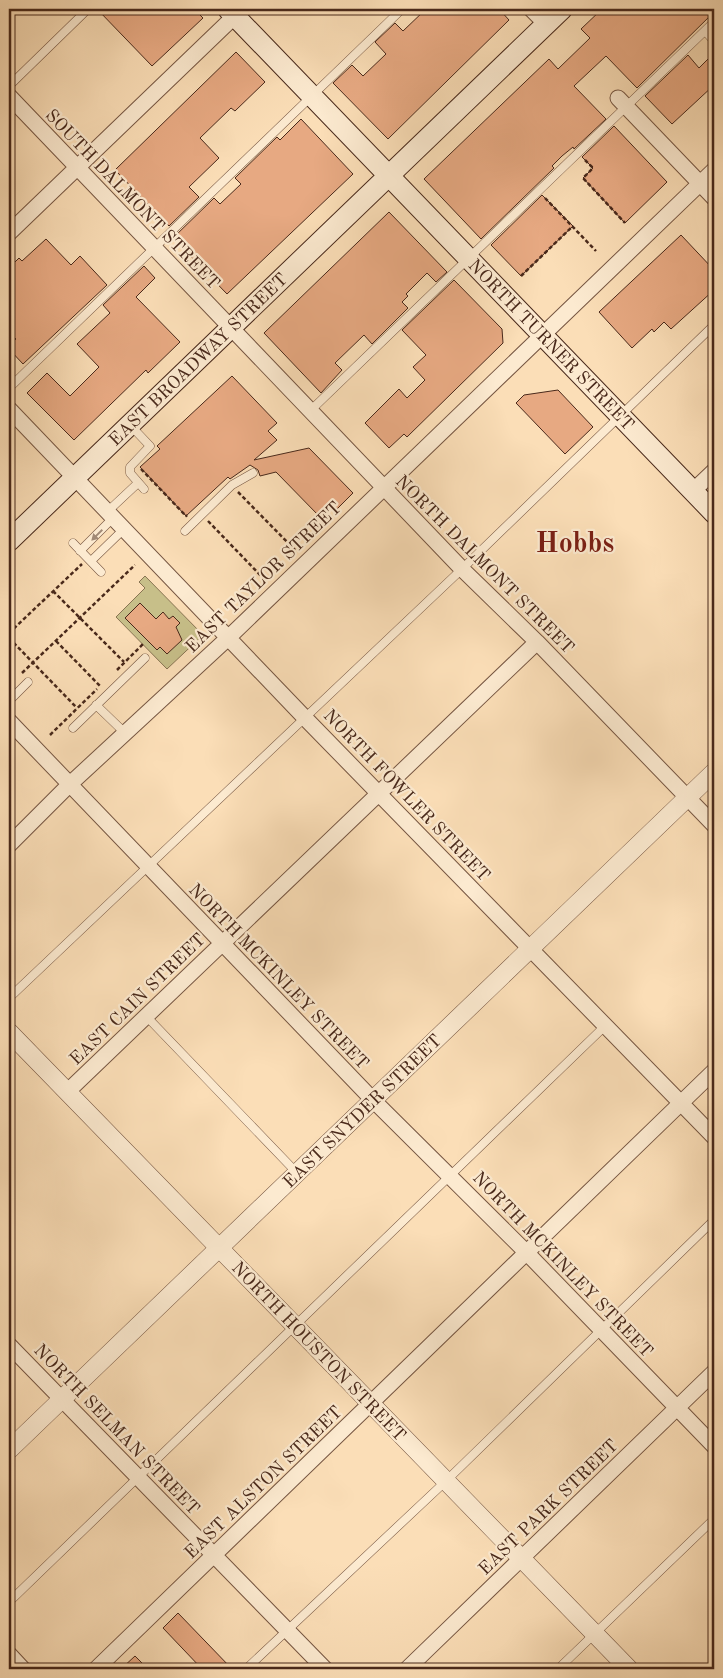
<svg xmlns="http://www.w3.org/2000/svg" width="723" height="1678" font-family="'Old Standard TT',serif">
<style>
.green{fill:#c7bf89;stroke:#887452}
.building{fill:#e7a982;stroke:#49291b}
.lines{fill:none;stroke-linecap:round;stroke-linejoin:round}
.service-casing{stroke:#765642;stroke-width:9}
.minor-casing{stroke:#765642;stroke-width:17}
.tertiary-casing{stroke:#765642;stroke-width:19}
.secondary-casing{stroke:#49291b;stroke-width:22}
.path{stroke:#49291b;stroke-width:2.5;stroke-dasharray:4 2.5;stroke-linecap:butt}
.service{stroke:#fcead0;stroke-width:8}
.minor{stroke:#fcead0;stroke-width:15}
.tertiary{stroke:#fcead0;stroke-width:18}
.secondary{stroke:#fcead0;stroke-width:20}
.oneway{fill:#a28a76}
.labels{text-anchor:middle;stroke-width:4.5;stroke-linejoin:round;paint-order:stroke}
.street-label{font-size:18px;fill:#49291b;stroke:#fcead0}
.town-label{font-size:28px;font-weight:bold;fill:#7a1f14;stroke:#fcead0}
</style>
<rect width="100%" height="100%" fill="#fbdeb7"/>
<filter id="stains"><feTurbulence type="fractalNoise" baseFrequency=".004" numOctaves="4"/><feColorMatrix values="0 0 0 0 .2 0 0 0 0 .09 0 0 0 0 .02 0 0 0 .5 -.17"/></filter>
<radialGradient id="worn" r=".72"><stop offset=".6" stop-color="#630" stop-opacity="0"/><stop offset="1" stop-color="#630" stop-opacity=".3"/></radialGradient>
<path class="green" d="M145 576 203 635 167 669 116 617 145 588 139 582Z"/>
<path class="building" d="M97 9H194L203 18 152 66Z
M426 9H499L509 20 388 139 333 83 352 65 363 76 386 54 375 42 395 23 403 31Z
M602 9H714V12L637 88 606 56 574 86 606 119 574 149 573 147 562 156 552 166 554 168 481 239 424 179 549 59 558 69 590 38 581 29Z
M236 52 265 82 235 111 231 108 200 138 219 158 189 187 199 197 169 226 115 170Z
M714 53V85L672 124 645 96 688 55 699 68Z
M301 119 353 174 227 294 173 238 214 198 220 204 241 184 235 178 277 137 280 140Z
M614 126 667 182 625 223 583 178 593 168 582 157Z
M542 195 573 226 521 276 491 245Z
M389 212 447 272 436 282 427 273 406 294 408 296 402 302 408 308 372 344 364 335 335 363 342 370 321 393 264 333Z
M681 235 714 270 710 277 714 282V290L671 329 664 322 654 332 652 329 632 348 599 312Z
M46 239 71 265 80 256 107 285 23 364 9 349V345L16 339 9 332V268L19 258 22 261Z
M144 266 155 278 136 297 180 342 148 373 146 370 74 440 27 393 47 373 70 396 99 367 77 344 110 313 103 305Z
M454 280 502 329 503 343 407 437 404 434 389 448 365 423 399 389 407 398 425 380 413 367 426 355 402 330Z
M232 376 277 423 268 431 277 440 254 460 309 448 353 493 334 512 329 506 319 516 276 472 260 476 258 470 250 465 230 479 228 477 186 516 140 467 160 449 157 446Z
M558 390 593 427 565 454 516 403 524 395Z
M140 603 156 619 163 612 169 619 173 616 180 623 176 627 182 640 167 654 160 647 157 650 125 618Z
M178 1613 232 1669H202L163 1628Z
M135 1656 148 1669H121Z"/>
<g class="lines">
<g class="service-casing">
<path id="service" d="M705 31 714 41
M9 86 88 9
M9 388 402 9
M310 411 714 22
M131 426 150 446 130 467V473L144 489
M107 512 138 483
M185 531 232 485 253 473
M73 543 101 572
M80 551 113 518
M91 561 124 529
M9 701 28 682
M96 705 125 733
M73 728 145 658
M9 998 462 569 714 325
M146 1016 297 1173
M9 1602 606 1025
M246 1669 446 1481 714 1220
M558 1669 714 1519"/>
</g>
<g class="minor-casing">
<path id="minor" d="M531 9 546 24
M9 96 462 569 537 642 714 825
M618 98 714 198
M9 233 242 9
M9 409 305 718 714 1137
M693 491 714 471
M9 721 372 1099 526 1252 714 1446
M9 845 69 785 228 638 714 170
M67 1092 537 642
M9 1345 325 1669
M9 1654 23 1669
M96 1669 714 1071
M407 1669 714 1372"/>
</g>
<g class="tertiary-casing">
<path id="tertiary" d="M9 1032 629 1669
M9 1450 714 772"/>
</g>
<g class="secondary-casing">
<g id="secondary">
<path id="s1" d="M228 9 714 513"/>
<path id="s2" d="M9 541 562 9"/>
</g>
</g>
<path class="path" d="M585 160 593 168 583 178 625 223
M545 198 596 251
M521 276 573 226
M141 469 186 516 187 515
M238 492 295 550
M208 521 264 579
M53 591 124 662
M9 633 82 564
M9 638 77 708
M56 641 100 686
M117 670 143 644
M22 673 135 565
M50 735 97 689"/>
<use href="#service" class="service"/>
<use href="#minor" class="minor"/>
<use href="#tertiary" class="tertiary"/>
<use href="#secondary" class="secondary"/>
</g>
<defs><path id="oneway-solid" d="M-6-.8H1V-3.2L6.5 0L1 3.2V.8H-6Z" transform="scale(1.25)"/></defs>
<use class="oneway" href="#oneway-solid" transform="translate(97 535) rotate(135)"/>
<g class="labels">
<g class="street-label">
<text transform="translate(133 199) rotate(46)" y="6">SOUTH DALMONT STREET</text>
<text dy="6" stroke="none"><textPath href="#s1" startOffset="466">NORTH TURNER STREET</textPath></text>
<text dy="6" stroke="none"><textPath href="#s2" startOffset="262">EAST BROADWAY STREET</textPath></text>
<text transform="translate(485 564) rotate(45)" y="6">NORTH DALMONT STREET</text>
<text transform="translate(263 577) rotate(-44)" y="6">EAST TAYLOR STREET</text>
<text transform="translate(407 795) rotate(46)" y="6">NORTH FOWLER STREET</text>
<text transform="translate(279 976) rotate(46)" y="6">NORTH MCKINLEY STREET</text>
<text transform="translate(137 999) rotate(-44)" y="6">EAST CAIN STREET</text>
<text transform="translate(362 1111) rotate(-44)" y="6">EAST SNYDER STREET</text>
<text transform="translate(563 1264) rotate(46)" y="6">NORTH MCKINLEY STREET</text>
<text transform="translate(319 1351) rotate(46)" y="6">NORTH HOUSTON STREET</text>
<text transform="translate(117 1429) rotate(46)" y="6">NORTH SELMAN STREET</text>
<text transform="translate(263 1482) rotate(-44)" y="6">EAST ALSTON STREET</text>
<text transform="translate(548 1507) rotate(-44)" y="6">EAST PARK STREET</text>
</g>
<g class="town-label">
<text x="575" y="552">Hobbs</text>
</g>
</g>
<rect width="723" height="1678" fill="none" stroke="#fbdeb7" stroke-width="30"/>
<rect x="10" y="10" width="703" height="1658" fill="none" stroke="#49291b" stroke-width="2.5"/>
<rect x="15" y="15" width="693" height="1648" fill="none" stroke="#49291b"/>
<rect width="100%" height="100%" filter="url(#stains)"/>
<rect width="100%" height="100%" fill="url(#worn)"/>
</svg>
